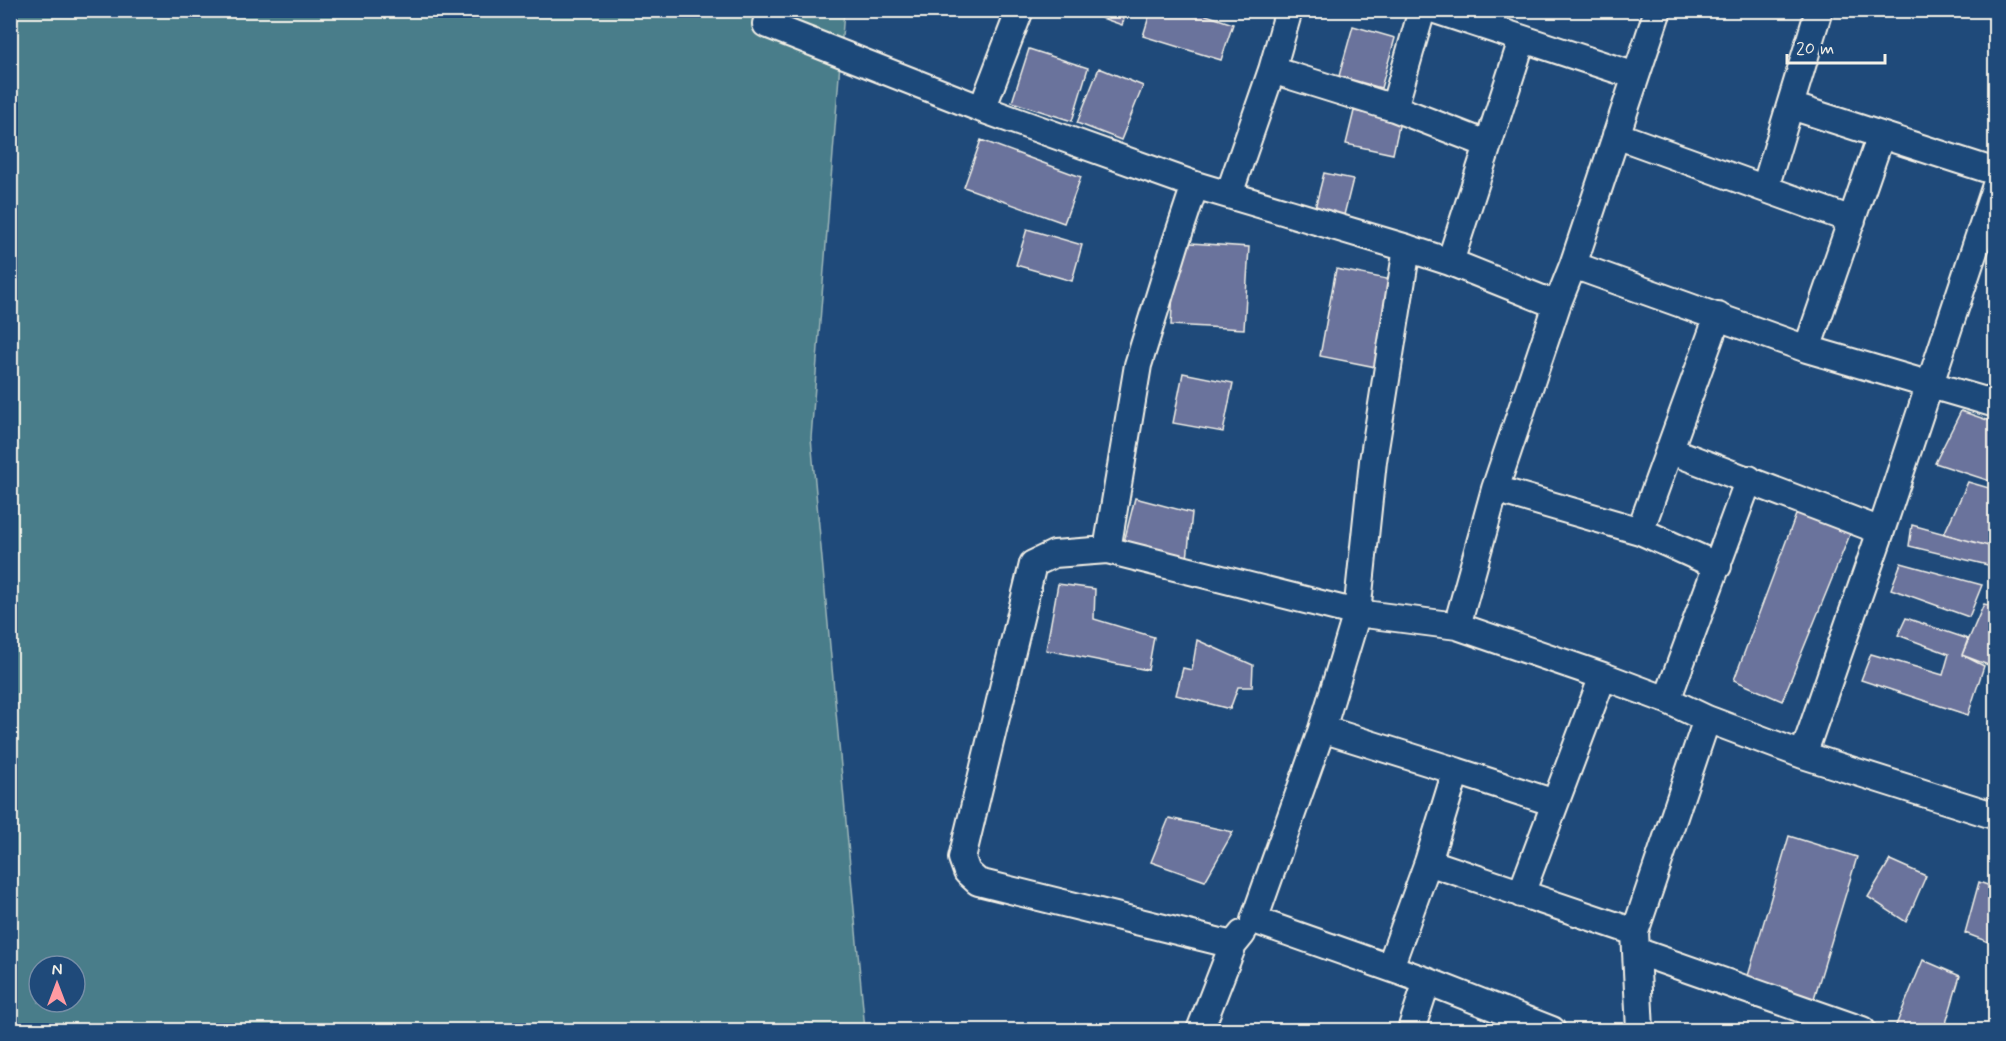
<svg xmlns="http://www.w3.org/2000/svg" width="2006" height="1041" font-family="Mynerve,sans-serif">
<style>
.green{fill:#497d8a;stroke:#9eb7b9;stroke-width:1.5;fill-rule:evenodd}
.building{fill:#6a739c;stroke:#f4f1e8;stroke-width:1.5}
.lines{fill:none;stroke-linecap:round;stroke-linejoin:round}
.minor-casing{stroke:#f4f1e8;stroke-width:30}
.minor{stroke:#1f4a7a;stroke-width:26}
</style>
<rect width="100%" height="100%" fill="#1f4a7a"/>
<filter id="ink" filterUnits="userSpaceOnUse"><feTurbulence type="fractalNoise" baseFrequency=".0167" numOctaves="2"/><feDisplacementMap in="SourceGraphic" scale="12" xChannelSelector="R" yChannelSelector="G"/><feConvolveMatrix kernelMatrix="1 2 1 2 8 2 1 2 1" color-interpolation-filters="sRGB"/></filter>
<g filter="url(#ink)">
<path class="green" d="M10 11H844L811 438 865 1030H11ZM39 966H75V1002H39Z"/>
<path class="building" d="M1079 10H1127L1122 25Z
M1151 10H1191L1233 24 1221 60 1143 36Z
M1353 26 1395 38 1381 88 1339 76Z
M1029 49 1088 68 1072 121 1012 102Z
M1099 68 1143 86 1121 140 1077 123Z
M1354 111 1400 121 1393 154 1346 144Z
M981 140 1081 177 1064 223 964 187Z
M1324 173 1353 179 1344 215 1315 208Z
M1027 229 1082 245 1072 281 1016 265Z
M1176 242 1249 247 1244 329 1171 325Z
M1336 269 1392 280 1376 367 1320 356Z
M1183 373 1233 383 1223 432 1173 423Z
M1961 411 1996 423V483L1935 463Z
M1968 482 1996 490V548L1944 534Z
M1135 498 1192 513 1187 559 1123 546Z
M1797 512 1851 532 1782 701 1734 680Z
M1912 525 1996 548V567L1909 546Z
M1901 563 1982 585 1969 617 1891 589Z
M1058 584 1095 589 1094 619 1154 637 1148 670 1046 650Z
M1984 604 1996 607V668L1962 655Z
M1906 618 1968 639 1962 655 1984 666 1968 715 1861 680 1871 654 1943 675 1949 654 1898 635Z
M1197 640 1253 665 1252 687H1238L1230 709 1176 695 1183 668 1192 670Z
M1169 818 1233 832 1205 881 1151 862Z
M1789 836 1857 857 1812 1005 1748 976Z
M1890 860 1926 876 1906 922 1868 897Z
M1979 882 1996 888V945L1965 933Z
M1923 960 1960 976 1944 1030H1894Z"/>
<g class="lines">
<g class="minor-casing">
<path id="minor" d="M1435 10 1636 76
M766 24 982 109 1195 185 1407 248 1373 461 1357 613 1322 729 1254 920 1427 981 1552 1030
M1272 70 1394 108 1487 144
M1791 106 1996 172
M1394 108 1422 10
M982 109 1020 10
M1616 135 1852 220
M1765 188 1819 10
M1229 194 1272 70 1289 10
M1407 248 1450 262 1557 305 1573 265 1807 349 1996 404
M1450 262 1522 40
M1573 265 1658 10
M1807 349 1881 135
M1669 450 1881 531
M1495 489 1640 531 1718 566
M1640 531 1718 316
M1107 550 1138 365 1176 242 1195 185
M1457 626 1495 489 1557 305
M1667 700 1749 479
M1322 729 1456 771 1428 862 1390 967
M1803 755 1996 816
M1456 771 1555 803
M1428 862 1635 932
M1521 894 1603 676
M1233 945 978 882 967 872 962 858 1033 564 1054 554 1107 550 1357 613 1457 626 1603 676 1667 700 1707 719 1803 755 1881 531 1996 185
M1636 951 1862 1030
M1200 1030 1233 945 1242 934
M1411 1030 1427 981
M1640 1030 1635 932 1707 719"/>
</g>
<use href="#minor" class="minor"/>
</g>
</g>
<rect width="2006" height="1041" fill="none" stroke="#1f4a7a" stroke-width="36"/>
<rect x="18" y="18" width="1970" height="1005" fill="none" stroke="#f4f1e8" stroke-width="2" filter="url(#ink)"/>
<g transform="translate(57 984)"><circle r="28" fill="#1f4a7a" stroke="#748da6" stroke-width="1.5"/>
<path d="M0-4.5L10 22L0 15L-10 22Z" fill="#ff9aa2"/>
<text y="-9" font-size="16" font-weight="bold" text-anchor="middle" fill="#f4f1e8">N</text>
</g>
<path d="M1787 54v9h98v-9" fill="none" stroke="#f4f1e8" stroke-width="3"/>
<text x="1796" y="54" font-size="18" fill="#f4f1e8" stroke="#1f4a7a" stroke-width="4.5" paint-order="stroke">20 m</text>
</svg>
